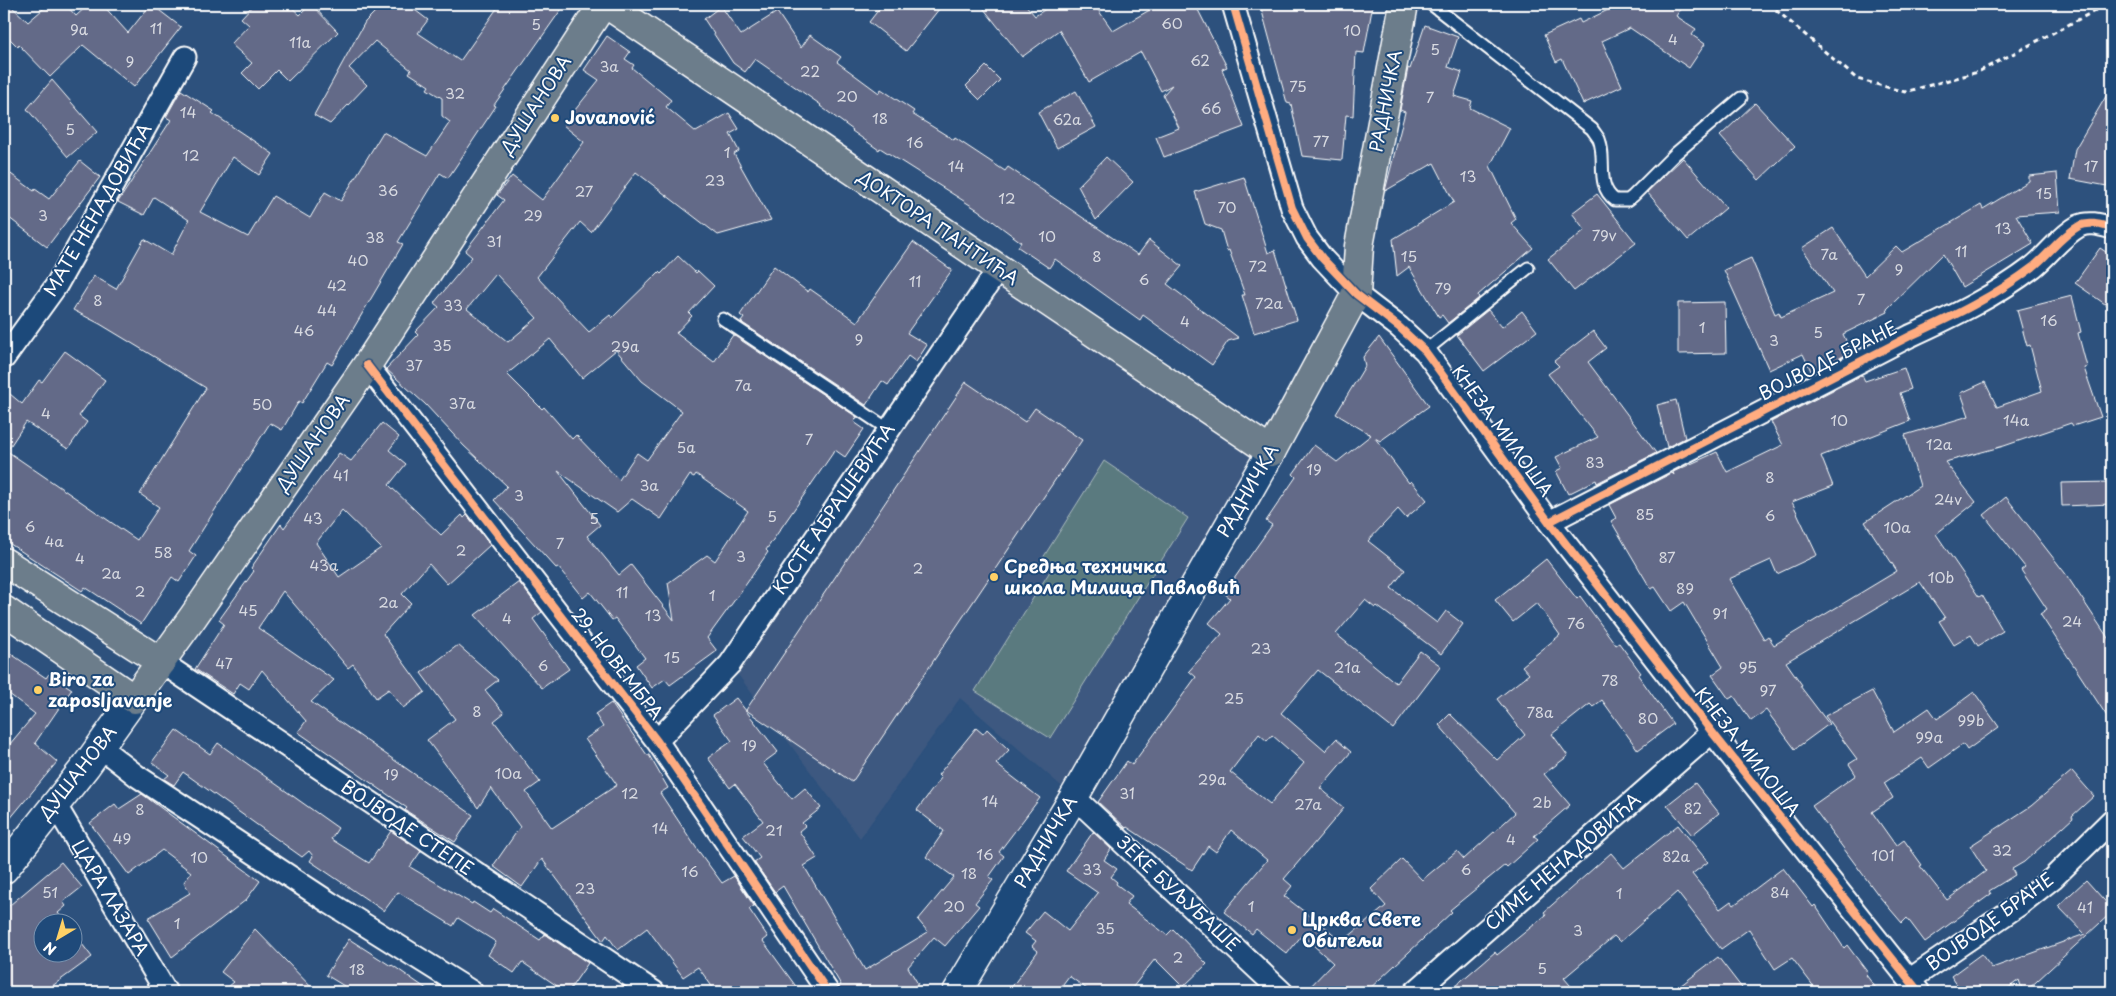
<svg xmlns="http://www.w3.org/2000/svg" width="2116" height="996" font-family="'Playpen Sans',sans-serif">
<style>
.built{fill:#3d5980}
.green{fill:#5a7a7f;stroke:#acbcbf}
.building{fill:#636b88;stroke:#fff;fill-rule:evenodd}
.lines{fill:none;stroke-linecap:round;stroke-linejoin:round}
.lane-casing{stroke:#fff;stroke-width:15}
.street-casing{stroke:#fff;stroke-width:25}
.secondary-casing{stroke:#fff;stroke-width:31}
.primary-casing{stroke:#fff;stroke-width:31}
.path{stroke:#fff;stroke-width:3;stroke-dasharray:5 4;stroke-linecap:butt}
.lane{stroke:#1f4a7a;stroke-width:11}
.street{stroke:#1f4a7a;stroke-width:21}
.secondary{stroke:#1f4a7a;stroke-width:28}
.primary{stroke:#6c7d8b;stroke-width:28}
.cycleway-casing{stroke:#1f4a7a;stroke-width:11}
.cycleway{stroke:#ffac80;stroke-width:8}
.poi-dot{fill:#ffd166;stroke:#1f4a7a;stroke-width:2}
.labels{text-anchor:middle;stroke-width:4;stroke-linejoin:round;paint-order:stroke}
.number-label{font-size:15px;fill:#d8dae1}
.street-label{font-size:18px;fill:#fff;stroke:#1f4a7a}
.poi-label{font-size:18px;font-weight:bold;fill:#fff;stroke:#1f4a7a;text-anchor:start}
</style>
<rect width="100%" height="100%" fill="#2d517d"/>
<filter id="ink" filterUnits="userSpaceOnUse"><feTurbulence type="fractalNoise" baseFrequency=".02" numOctaves="2"/><feDisplacementMap in="SourceGraphic" scale="10" xChannelSelector="R" yChannelSelector="G"/><feConvolveMatrix kernelMatrix="1 2 1 2 8 2 1 2 1" color-interpolation-filters="sRGB"/></filter>
<g filter="url(#ink)">
<path class="built" d="M999 268 1271 452 1074 797 960 698 860 838 730 664Z"/>
<path class="green" d="M1104 461 1188 518 1050 738 975 691 1052 568 1041 561Z"/>
<path class="building" d="M4 4H9L28 22 49 4H65L76 16 89 4H102L128 33 151 4 181 27 134 87 83 45 50 77 19 45 18 47 4 33Z
M254 4H288L300 15 311 4 338 32 288 81 277 70 258 89 242 73 252 63 231 44 249 25 241 18Z
M383 4H407L428 20 418 33 460 61 500 4H565L494 105 496 106 448 178 440 173 398 242 403 244 332 365 327 362 302 403 299 401 282 430 270 423 189 551 196 556 179 582 172 577 141 624 85 587 82 591 4 540V389L22 404 39 380 42 382 65 351 105 380 79 416 87 422 68 449 26 422 7 451 137 540 159 507 140 494 206 388 100 324 73 310 94 276 116 289 144 239 171 255 189 220 154 197 144 215 118 202 171 120 166 117 181 90 214 111 212 113 273 154 259 175 233 157 200 212 248 237 273 196 310 218 325 192 341 201 383 132 427 156 450 122 442 116V98L427 89 429 86 409 73 411 70 375 41 349 68 367 85 330 124 314 115 365 22Z
M883 4H943L906 51 869 22Z
M980 4H1025L1035 16 1053 4H1094L1113 31 1160 4H1195L1227 67 1222 69 1244 127 1164 157 1156 137 1179 128 1163 95 1172 85 1161 91 1141 52 1089 82 1059 30 1022 57Z
M1260 4H1373L1364 53 1356 52 1353 116 1346 115 1342 160 1302 156 1291 104 1287 103Z
M1615 4H1684L1676 16 1696 29 1692 35 1705 44 1689 68 1630 28 1602 41 1622 86 1583 104 1562 59 1556 62 1544 35 1579 19 1581 23 1612 8Z
M721 6 741 35 777 12 801 48 810 35 841 57 837 62 879 93 881 89 914 111 912 114 954 140 955 138 1005 171 1008 167 1138 255 1149 240 1182 266 1167 284 1239 338 1228 341 1212 365 1143 315 1140 320 1055 259 1049 268 1018 247 1021 242 978 210 880 148 879 150 852 131 853 130 820 106 821 105 755 59 745 72 733 63 704 19Z
M1425 25 1458 37 1448 67 1462 72 1454 96 1472 101 1470 108 1510 128 1490 166 1516 219 1511 223 1533 248 1478 295 1479 298 1448 323 1442 315 1439 317 1409 267 1397 276 1393 239 1454 202 1434 163 1385 191 1405 112 1400 110 1408 68 1410 69Z
M607 36 630 52 625 59 634 65 632 68 671 100 666 107 696 132 729 113 739 129 730 134 739 151 734 154 771 220 718 235 636 172 591 232 580 222 537 277 589 332 610 315 612 318 659 272 661 274 678 256 696 273 698 271 714 286 689 313 692 316 676 333 714 362 733 335 857 417 854 422 864 429 845 457 835 450 766 550 768 552 747 583 707 638 717 651 670 685 665 679 652 688 636 665 645 658 615 618 612 620 590 592 583 598 558 567 556 568 494 500 507 486 464 446 425 404 386 369 418 335 415 332 439 307 434 303 472 257 465 251 504 200 497 195 512 176 542 200 584 142 563 125 599 80 584 70ZM496 274 537 318 508 342 467 309ZM550 339 582 378 616 350 642 381 682 411 647 460 637 453 619 480 576 435 572 439 544 407 542 409 507 374ZM558 471 617 512 632 499 661 519 690 475 694 477 696 474 748 511 715 561 707 555 668 583 674 620 631 565 619 575 587 536 600 525Z
M986 66 1000 80 980 100 966 86Z
M52 80 97 132 68 157 27 109Z
M2112 86V152L2107 186 2070 179 2075 149Z
M1076 91 1096 127 1057 148 1038 112Z
M1755 103 1795 146 1759 180 1720 136Z
M1106 157 1133 182 1096 220 1078 186Z
M1683 158 1726 208 1688 240 1647 192Z
M80 161 100 177 47 247 4 214V169L34 191 35 189 49 199Z
M2057 173 2060 212 2016 215 2033 244 1962 287 1943 254 1887 309 1888 312 1843 334 1851 352 1812 373 1803 354 1769 370 1724 270 1751 258 1775 314 1779 312 1781 317 1833 293 1802 248 1833 228 1865 276 1896 246 1902 252 1981 205 1983 209 2029 181V176Z
M1244 177 1268 253 1275 250 1297 320 1254 333 1242 295H1245L1229 250 1227 251 1221 230 1205 224 1195 192Z
M1597 194 1636 243 1574 291 1548 259 1585 230 1572 213Z
M913 242 952 270 907 333 927 345 916 362 908 356 888 385 882 381 866 405 741 322 744 318 740 315 774 266 808 292 810 289 857 322Z
M2100 248 2112 256V309L2075 283Z
M2072 296 2081 332 2078 333 2087 367 2084 368 2101 417 2073 426 2071 423 2004 446 1945 462 1976 502 1936 534 1979 597 1982 595 2003 631 1978 646 1971 635 1954 645 1939 621 1945 618 1920 582 1786 662 1802 685 1800 686 1829 724 1795 749 1766 710 1751 721 1734 696 1729 699 1712 675 1723 667 1684 602 1671 611 1655 587 1651 589 1611 521 1616 518 1609 505 1672 473 1674 475 1673 472 1717 452 1727 472 1783 445 1771 422 1862 375 1865 381 1904 368 1911 389 1900 393 1910 421 1821 456 1833 486 1792 502 1817 555 1777 574 1771 560 1729 579 1764 639 1768 636 1774 645 1897 571 1865 522 1920 486 1905 435 1969 416 1961 393 1985 382 1997 407 2042 391 2030 345 2027 346 2017 310Z
M1725 302 1726 353 1678 354V303Z
M1488 310 1502 327 1522 311 1537 331 1484 371 1457 335Z
M1593 331 1606 348 1588 362 1656 453 1597 483 1596 480 1568 494 1556 471 1562 468 1556 457 1598 437 1548 374 1559 366 1554 361Z
M1379 337 1429 406 1380 441 1375 438 1409 483 1411 481 1427 500 1406 518 1398 509 1368 541 1405 570 1391 588 1437 623 1446 611 1463 624 1441 654 1377 606 1375 608 1365 600 1336 634 1396 683 1420 651 1441 666 1393 729 1318 670 1281 713 1325 751 1336 739 1351 752 1320 788 1344 808 1284 879 1292 886 1284 896 1319 923 1320 922 1342 942 1386 906 1371 889 1402 859 1422 880 1457 851 1464 859 1515 813 1439 725 1450 714 1497 760 1525 735 1497 699 1529 674 1522 666 1560 635 1537 603 1513 622 1495 600 1546 559 1577 599 1580 596 1616 645 1619 643 1641 673 1638 675 1673 724 1638 750 1602 700 1593 707 1590 704 1552 734 1568 756 1544 774 1570 805 1534 836 1538 839 1507 867 1505 865 1450 910 1452 912 1366 992H1305L1333 963 1302 935 1287 954 1256 929 1252 934 1224 912 1267 860 1231 830 1216 852 1208 846 1192 870 1127 827 1126 828 1098 802 1127 761 1132 765 1196 677 1189 671 1222 634 1209 623 1230 598 1224 593 1272 525 1266 521 1296 477 1293 474 1314 445 1337 462 1371 435 1336 414 1365 366 1363 357ZM1259 734 1267 741 1272 735 1304 763 1270 804 1230 772Z
M966 382 1025 422 1035 408 1082 440 852 782 746 710Z
M1676 400 1685 438 1667 447 1657 405Z
M382 423 399 437 389 450 406 464 389 485 441 535 462 515 464 518 467 515 490 545 447 584 429 564 402 594 411 603 383 634 425 692 403 708 389 689 376 698 353 664 348 668 283 591 258 628 334 680 311 702 473 815 455 842 405 810 407 808 298 732 306 721 262 670 249 689 240 683 233 694 195 669 224 624 219 620 254 571 251 568 281 524 284 528 339 453 351 461ZM342 510 381 548 339 577 316 543Z
M2112 482V504L2062 506 2061 483Z
M2006 497 2065 573 2112 644V724L2040 614 2047 609 2021 570 2025 567 1984 515Z
M519 582 542 612 533 619 569 669 542 688 475 615Z
M458 645 498 680 485 690 504 713 494 721 540 782 526 792 552 828 617 785 585 739 603 727 595 714 611 703 647 755H649L668 788 660 793 697 849 722 883 734 876 754 906 749 909 768 937 763 941 800 992H716L698 967 683 977 647 928 618 950 607 935 603 941 542 859 522 887 493 866 520 827 491 788 478 808 427 740 455 719 421 673Z
M4 649 46 678 49 674 72 689 35 743 57 762 4 826V751L35 714 4 690Z
M1872 691 1894 732 1929 708 1937 719 1974 692 1999 727 1967 750 1963 744 1929 768 1922 758 1884 783 1893 798 1872 812 1896 846 1904 840 1922 865 1920 866 1947 900 1986 871 1970 846 2031 806 2072 771 2094 796 2072 816 2073 818 2024 862 2012 869 2015 875 1989 891 1991 894 1925 942 1907 918 1902 923 1879 896 1812 806 1856 775 1849 764 1857 759 1825 716Z
M736 698 778 752 763 763 792 799 805 788 821 808 802 823 805 826 799 831 817 858 804 866 865 970 928 932 918 920 954 877 926 857 944 831 917 810 941 778 938 775 976 728 983 734 987 729 1009 750 996 764 1040 798 999 852 1004 856 989 877 993 880 975 903 979 906 945 946 934 937 908 967 918 984 905 992H840L839 987 841 985 783 886 775 892 754 862 760 858 743 836 763 821 735 784 730 788 708 758 732 741 713 715Z
M176 730 210 754 218 743 338 828 331 839 369 863 391 831 421 851 410 867 472 904 473 902 490 913 493 909 540 940 545 934 588 963 568 992H566L522 962 514 973 488 955 496 942 458 918 453 926 398 892 384 911 310 861 313 856 309 851 302 857 183 772 174 785 164 779 169 775 152 762Z
M1695 783 1719 813 1692 835 1667 805Z
M142 794 260 881 246 900 172 957 148 918 190 893 184 882 191 872 162 850 129 875 90 823 115 804 119 809Z
M1678 825 1708 862 1692 874 1720 909 1731 901 1734 905 1783 868 1813 907 1815 905 1844 948 1847 945 1868 973 1866 975 1879 992H1818L1792 958 1775 969 1749 929 1721 949 1677 892 1620 942 1614 936 1564 978 1576 992H1448L1495 952 1497 955 1546 915 1544 912 1611 853 1624 868Z
M1093 832 1111 849 1104 860 1117 869 1111 877 1117 882 1116 884 1132 896 1126 904 1167 935 1173 929 1207 964 1183 987 1155 959 1129 992H1091L1069 976 1057 992H1008L1038 951 1032 946 1036 941 1025 933 1043 911 1068 931 1098 893 1066 871Z
M61 862 82 887 63 902 66 906 58 913 67 924H42V954H72V931L92 957 44 992H4V910Z
M2086 880 2112 909V912L2025 992H2023L2019 980 2003 992H1962L1951 976 1981 954 1992 968 2085 934 2058 906Z
M255 929 316 992H222L234 982 221 972Z
M349 939 391 966 392 965 431 992H354L326 975Z
M1718 957 1745 992H1672Z"/>
<g class="lines">
<g class="lane-casing">
<path id="lane" d="M1431 4 1592 129C1594 132 1597 136 1599 139 1607 159 1595 186 1615 200H1628L1633 196 1675 154 1741 98
M723 319 888 429
M1425 351 1528 268"/>
</g>
<g class="street-casing">
<path id="street" d="M1233 4 1292 208 1307 238 1322 258 1356 294 1399 327 1425 351 1549 522 1712 732 1919 992
M4 358 56 286 185 57
M367 365 657 741 828 992
M1549 522 1910 336C1954 316 1995 296 2033 267 2049 254 2061 236 2079 226 2090 221 2101 225 2112 228
M161 662 654 992
M657 741 730 664 999 268
M100 747 137 776 330 903 472 992
M1074 797 1282 992
M55 804 166 992
M1909 980 2019 905 2053 878 2112 820
M1415 992 1712 732"/>
</g>
<g class="secondary-casing">
<path id="secondary" d="M4 869 86 766 134 699
M957 992 1074 797 1271 452"/>
</g>
<g class="primary-casing">
<path id="primary" d="M606 4 1271 452 1356 294 1359 246 1404 4
M4 562 161 662
M4 610 134 699 193 617 367 365 603 4"/>
</g>
<path class="path" d="M1769 4 1857 79 1905 92 1978 72 2108 4"/>
<use href="#lane" class="lane"/>
<use href="#street" class="street"/>
<use href="#secondary" class="secondary"/>
<use href="#primary" class="primary"/>
<g class="cycleway-casing">
<path id="cycleway" d="M1233 4 1292 208 1307 238 1322 258 1356 294 1399 327 1425 351 1549 522 1712 732 1919 992
M367 365 657 741 828 992
M1549 522 1910 336C1954 316 1995 296 2033 267 2049 254 2061 236 2079 226 2090 221 2101 225 2112 228"/>
</g>
<use href="#cycleway" class="cycleway"/>
</g>
</g>
<g class="poi-dot">
<circle cx="555" cy="118" r="5"/>
<circle cx="994" cy="577" r="5"/>
<circle cx="38" cy="690" r="5"/>
<circle cx="1292" cy="930" r="5"/>
</g>
<g class="labels">
<g class="number-label">
<text x="1172" y="29">60</text>
<text x="536" y="30">5</text>
<text x="156" y="34">11</text>
<text x="79" y="35">9a</text>
<text x="1352" y="36">10</text>
<text x="1673" y="45">4</text>
<text x="300" y="48">11a</text>
<text x="1435" y="55">5</text>
<text x="1200" y="66">62</text>
<text x="130" y="67">9</text>
<text x="609" y="72">3a</text>
<text x="810" y="77">22</text>
<text x="1298" y="92">75</text>
<text x="455" y="99">32</text>
<text x="847" y="102">20</text>
<text x="1430" y="103">7</text>
<text x="1211" y="114">66</text>
<text x="188" y="118">14</text>
<text x="880" y="124">18</text>
<text x="1067" y="125">62a</text>
<text x="70" y="135">5</text>
<text x="1321" y="147">77</text>
<text x="915" y="148">16</text>
<text x="727" y="158">1</text>
<text x="191" y="161">12</text>
<text x="956" y="172">14</text>
<text x="2091" y="172">17</text>
<text x="1468" y="182">13</text>
<text x="715" y="186">23</text>
<text x="388" y="196">36</text>
<text x="584" y="197">27</text>
<text x="2044" y="199">15</text>
<text x="1007" y="204">12</text>
<text x="1227" y="213">70</text>
<text x="43" y="221">3</text>
<text x="533" y="221">29</text>
<text x="2003" y="234">13</text>
<text x="1604" y="241">79v</text>
<text x="1047" y="242">10</text>
<text x="375" y="243">38</text>
<text x="494" y="247">31</text>
<text x="1961" y="257">11</text>
<text x="1829" y="260">7a</text>
<text x="1097" y="262">8</text>
<text x="1409" y="262">15</text>
<text x="358" y="266">40</text>
<text x="1258" y="272">72</text>
<text x="1899" y="275">9</text>
<text x="1144" y="285">6</text>
<text x="915" y="287">11</text>
<text x="337" y="291">42</text>
<text x="1443" y="294">79</text>
<text x="1861" y="305">7</text>
<text x="98" y="306">8</text>
<text x="1269" y="309">72a</text>
<text x="453" y="311">33</text>
<text x="327" y="316">44</text>
<text x="2049" y="326">16</text>
<text x="1185" y="327">4</text>
<text x="1702" y="333">1</text>
<text x="304" y="336">46</text>
<text x="1818" y="338">5</text>
<text x="859" y="345">9</text>
<text x="1774" y="346">3</text>
<text x="442" y="351">35</text>
<text x="625" y="352">29a</text>
<text x="414" y="371">37</text>
<text x="743" y="391">7a</text>
<text x="462" y="409">37a</text>
<text x="262" y="410">50</text>
<text x="46" y="419">4</text>
<text x="1839" y="426">10</text>
<text x="2016" y="426">14a</text>
<text x="809" y="445">7</text>
<text x="1939" y="450">12a</text>
<text x="686" y="453">5a</text>
<text x="1595" y="468">83</text>
<text x="1314" y="475">19</text>
<text x="341" y="481">41</text>
<text x="1770" y="483">8</text>
<text x="649" y="491">3a</text>
<text x="519" y="501">3</text>
<text x="1948" y="505">24v</text>
<text x="1645" y="520">85</text>
<text x="1770" y="521">6</text>
<text x="772" y="522">5</text>
<text x="313" y="524">43</text>
<text x="594" y="524">5</text>
<text x="30" y="532">6</text>
<text x="1897" y="533">10a</text>
<text x="54" y="547">4a</text>
<text x="560" y="549">7</text>
<text x="461" y="556">2</text>
<text x="163" y="558">58</text>
<text x="741" y="562">3</text>
<text x="1667" y="563">87</text>
<text x="80" y="564">4</text>
<text x="324" y="571">43a</text>
<text x="918" y="574">2</text>
<text x="111" y="579">2a</text>
<text x="1941" y="583">10b</text>
<text x="1685" y="594">89</text>
<text x="140" y="597">2</text>
<text x="622" y="598">11</text>
<text x="712" y="601">1</text>
<text x="388" y="608">2a</text>
<text x="248" y="616">45</text>
<text x="1720" y="619">91</text>
<text x="653" y="621">13</text>
<text x="507" y="624">4</text>
<text x="2072" y="627">24</text>
<text x="1576" y="629">76</text>
<text x="1261" y="654">23</text>
<text x="672" y="663">15</text>
<text x="224" y="669">47</text>
<text x="543" y="671">6</text>
<text x="1347" y="673">21a</text>
<text x="1748" y="673">95</text>
<text x="1610" y="686">78</text>
<text x="1768" y="696">97</text>
<text x="1234" y="704">25</text>
<text x="477" y="717">8</text>
<text x="1540" y="718">78a</text>
<text x="1648" y="724">80</text>
<text x="1971" y="726">99b</text>
<text x="1929" y="743">99a</text>
<text x="749" y="751">19</text>
<text x="508" y="779">10a</text>
<text x="391" y="780">19</text>
<text x="1212" y="785">29a</text>
<text x="630" y="799">12</text>
<text x="1127" y="799">31</text>
<text x="990" y="807">14</text>
<text x="1542" y="808">2b</text>
<text x="1308" y="810">27a</text>
<text x="1693" y="814">82</text>
<text x="140" y="815">8</text>
<text x="660" y="834">14</text>
<text x="774" y="836">21</text>
<text x="122" y="844">49</text>
<text x="1511" y="845">4</text>
<text x="2002" y="856">32</text>
<text x="985" y="860">16</text>
<text x="1883" y="861">101</text>
<text x="1676" y="862">82a</text>
<text x="199" y="863">10</text>
<text x="1092" y="875">33</text>
<text x="1466" y="875">6</text>
<text x="690" y="877">16</text>
<text x="969" y="879">18</text>
<text x="585" y="894">23</text>
<text x="50" y="898">51</text>
<text x="1780" y="898">84</text>
<text x="1619" y="899">1</text>
<text x="954" y="912">20</text>
<text x="1251" y="912">1</text>
<text x="2085" y="913">41</text>
<text x="177" y="929">1</text>
<text x="1105" y="934">35</text>
<text x="1578" y="936">3</text>
<text x="1178" y="963">2</text>
<text x="1542" y="974">5</text>
<text x="357" y="975">18</text>
</g>
<g class="street-label">
<text transform="translate(1386 101) rotate(-79)" y="6">РАДНИЧКА</text>
<text transform="translate(536 105) rotate(-57)" y="6">ДУШАНОВА</text>
<text transform="translate(98 210) rotate(-60)" y="6">МАТЕ НЕНАДОВИЋА</text>
<text transform="translate(938 228) rotate(34)" y="6">ДОКТОРА ПАНТИЋА</text>
<text transform="translate(1828 361) rotate(-27)" y="6">ВОЈВОДЕ БРАНЕ</text>
<text transform="translate(1502 431) rotate(54)" y="6">КНЕЗА МИЛОША</text>
<text transform="translate(313 443) rotate(-55)" y="6">ДУШАНОВА</text>
<text transform="translate(1248 491) rotate(-60)" y="6">РАДНИЧКА</text>
<text transform="translate(834 509) rotate(-56)" y="6">КОСТЕ АБРАШЕВИЋА</text>
<text transform="translate(617 664) rotate(52)" y="6">29. НОВЕМБРА</text>
<text transform="translate(1747 752) rotate(52)" y="6">КНЕЗА МИЛОША</text>
<text transform="translate(78 773) rotate(-52)" y="6">ДУШАНОВА</text>
<text transform="translate(407 828) rotate(34)" y="6">ВОЈВОДЕ СТЕПЕ</text>
<text transform="translate(1046 842) rotate(-59)" y="6">РАДНИЧКА</text>
<text transform="translate(1563 862) rotate(-41)" y="6">СИМЕ НЕНАДОВИЋА</text>
<text transform="translate(1178 894) rotate(43)" y="6">ЗЕКЕ БУЉУБАШЕ</text>
<text transform="translate(110 898) rotate(59)" y="6">ЦАРА ЛАЗАРА</text>
<text transform="translate(1990 922) rotate(-36)" y="6">ВОЈВОДЕ БРАНЕ</text>
</g>
<g class="poi-label">
<text x="565" y="124">Jovanović</text>
<text x="1004" y="573">Средња техничка<tspan x="1004" dy="21">школа Милица Павловић</tspan></text>
<text x="48" y="686">Biro za<tspan x="48" dy="21">zaposljavanje</tspan></text>
<text x="1302" y="926">Црква Свете<tspan x="1302" dy="21">Обитељи</tspan></text>
</g>
</g>
<rect width="2116" height="996" fill="none" stroke="#1f4a7a" stroke-width="20"/>
<rect x="10" y="10" width="2096" height="976" fill="none" stroke="#fff" stroke-width="2" filter="url(#ink)"/>
<g transform="translate(58 938) rotate(218)"><circle r="24" fill="#1f4a7a" stroke="#7992af"/>
<path d="M0-4L9 19L0 12L-9 19Z" fill="#ffd166"/>
<text y="-8" font-size="14" font-weight="bold" text-anchor="middle" fill="#ffffff">N</text>
</g>
</svg>
